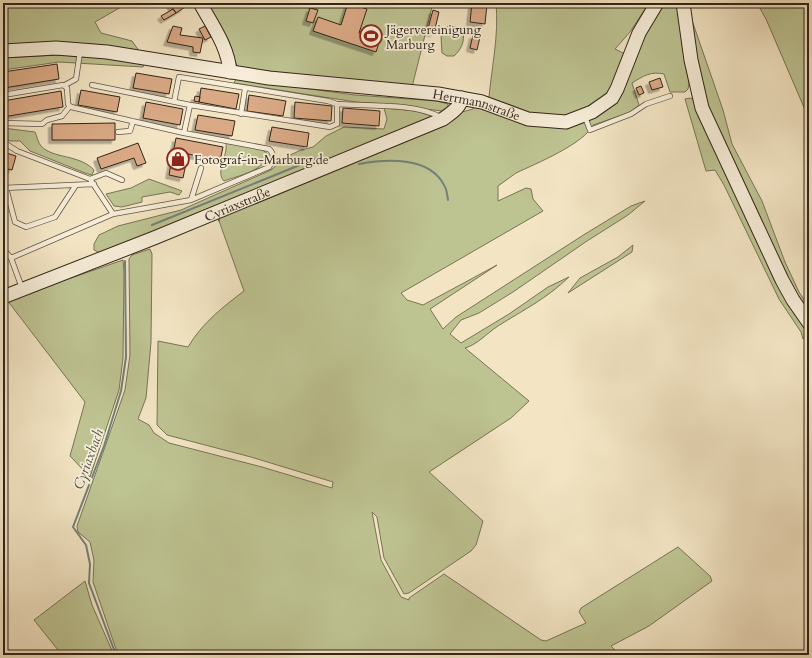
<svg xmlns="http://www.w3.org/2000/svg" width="812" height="658" font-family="Cardo,serif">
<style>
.green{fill:#bec392;stroke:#787456}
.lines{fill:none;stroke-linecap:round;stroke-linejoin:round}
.stream{stroke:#73807b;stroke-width:2}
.building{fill:#daaa86;stroke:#332519;filter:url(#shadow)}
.lane-casing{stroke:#635544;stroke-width:6}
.secondary-casing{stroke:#332519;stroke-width:15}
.lane{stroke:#f7eed9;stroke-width:4.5}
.secondary{stroke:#f7eed9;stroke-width:13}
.labels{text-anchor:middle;stroke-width:3.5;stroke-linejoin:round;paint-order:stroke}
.poi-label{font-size:13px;fill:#332519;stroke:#f7eed9;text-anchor:start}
.street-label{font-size:13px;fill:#332519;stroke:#f7eed9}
.water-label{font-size:14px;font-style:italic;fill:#53534a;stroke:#f7eed9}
</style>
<defs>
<filter id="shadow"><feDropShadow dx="-3.5" dy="3.5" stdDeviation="0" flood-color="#0004"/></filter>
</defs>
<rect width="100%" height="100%" fill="#f3e5c4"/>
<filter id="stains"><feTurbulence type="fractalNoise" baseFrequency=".005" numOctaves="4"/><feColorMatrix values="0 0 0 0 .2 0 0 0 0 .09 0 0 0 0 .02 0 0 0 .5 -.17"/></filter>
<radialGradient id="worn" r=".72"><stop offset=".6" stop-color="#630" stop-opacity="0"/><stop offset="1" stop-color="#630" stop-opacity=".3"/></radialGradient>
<path class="green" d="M3 3H128L95 22 101 33 132 41 142 55 3 45Z
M204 3H433L412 87 239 69Z
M496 3H649L630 32 615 49 625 54 646 32 664 3H677L689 84 688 89 685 92H670L664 74C651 71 643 76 632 83L639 105 631 112 593 125C584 144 535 164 516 173 510 177 504 182 498 186V201L526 188 531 189 533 199 543 211 401 293 407 300 423 305 497 265 430 309 443 329 456 317 585 234 631 206 645 201 628 215 587 241 513 292 479 313 461 320 450 334 461 343 509 314 548 287 569 277C546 299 525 309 498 326 487 333 477 345 465 348L529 401 511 418 429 472 483 521 476 545 471 551 409 593 404 594 384 558 377 517 372 512 381 560 401 597 409 600V598L444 574 541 640 546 641 586 623 579 612 581 608 678 547 710 576 712 581 649 626 611 646 620 655H118L93 582 94 560 90 542 78 532 77 526 125 390 130 355 129 259 132 255 150 249 152 254 151 342 146 398 138 419 149 425 154 433 169 443 262 467 332 488 333 482 251 457 167 435 157 425 158 341 188 347C202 323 223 307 244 291L218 218 446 125 462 112 473 109 476 95 489 97C492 66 499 34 496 3Z
M687 3H691L687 6 723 110 732 144 762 201 785 262 799 292 809 307V317L793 295 704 106Z
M757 3H809V119L766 19Z
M448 26 456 27 463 32C465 41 461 50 454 56H447L442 53 441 37 444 29Z
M58 55 104 58 144 64 143 67 59 62 3 70V58Z
M236 79 355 95 437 101 448 104V109L442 111 386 104 356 102 234 83Z
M690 98 694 100 804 326 806 337 803 339 801 332 779 299 724 185 715 170 706 171 685 99Z
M384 108 416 111 431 116 432 118 100 253 94 250V244L99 235 118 226 181 210 271 170 286 157 301 150 313 147 326 136 344 127 384 129 387 119Z
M3 128 35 132C37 136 38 143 41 146 53 159 79 154 94 170L92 175 85 173 30 151 20 141H10L3 137Z
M226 143 261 149 268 154C267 170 237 176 224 181 215 172 228 156 226 143Z
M149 179 182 191 179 195 170 192 142 197V202L122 207 114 206 106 194 131 188Z
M633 245 632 252 568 293 580 278 618 257Z
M123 260 124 272 123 358 119 390 90 477 70 456 85 402 7 300Z
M85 581 92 605 114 655H62L34 620Z"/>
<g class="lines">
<path class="stream" d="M359 164C386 159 429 156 444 185 447 189 447 195 448 200
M152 225 317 158
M116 655 89 583 90 564 86 545 73 527 104 446 121 391 126 357 125 261"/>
</g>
<path class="building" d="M169 3H183L185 7 176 13Z
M312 3H320L319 8 311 5Z
M348 3 367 9 359 33 380 40 376 52 313 31 318 17 341 25Z
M472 3 487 4 485 24 470 22Z
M310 8 318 10 313 23 306 21Z
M173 9 176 13 164 20 161 16Z
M433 10 439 12 434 33 427 32Z
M173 26 182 28 180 35 203 38 200 53 193 52V47L167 42Z
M205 26 211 37 205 40 199 29Z
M473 35 480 37 477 50 470 48Z
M57 64 59 79 4 88 3 72Z
M136 73 172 79 169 94 133 88Z
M660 78 663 87 652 90 649 82Z
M641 86 644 93 639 95 636 88Z
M201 88 239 94 236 109 199 102Z
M81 90 120 97 117 112 78 105Z
M61 91 63 107 3 117V101Z
M249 95 286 101 283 116 247 111Z
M195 96 200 97 199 102 194 101Z
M146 102 183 109 180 125 143 118Z
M295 102 332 106 331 121 294 118Z
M343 108 380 111 379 126 342 123Z
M198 115 235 121 232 136 195 130Z
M115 123V140H52V124Z
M272 127 309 133 307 147 269 141Z
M176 138 223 147 220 161 188 154 183 178 169 175Z
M138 143 146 163 137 166 134 158 101 169 97 158Z
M3 152 16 156 12 170 3 168Z"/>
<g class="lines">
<g class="lane-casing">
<path id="lane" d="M65 85 76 79 80 52
M92 85 190 105 184 133
M3 95 63 85 67 88 68 104 71 107 184 133 269 149C275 154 273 161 269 167L191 200
M174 102 179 77 328 101 337 104
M190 105 330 127 337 124V104C365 106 417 103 440 117
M241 114 245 89
M585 117 590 130 631 114 646 104 670 96
M3 123 42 124 47 120 62 116 70 106
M118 132 130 131 133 121
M3 142 17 151 90 179 113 214
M90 179 106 173 122 180
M3 188 94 184
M6 188 15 222 26 227 55 217 76 185
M3 249 11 258 22 288
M11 258 113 214 191 200 201 168"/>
</g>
<g class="secondary-casing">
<g id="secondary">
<path d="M200 3C212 25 228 46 230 72"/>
<path d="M683 3 691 60 702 108 782 280 793 300 809 323"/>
<path id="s1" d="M3 51 56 48 107 52 269 78 438 94 482 102 528 119 566 122 592 112 612 98 617 89 639 33 657 3"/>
<path id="s2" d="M3 297 154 238 443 119C451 113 460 108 462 98"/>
</g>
</g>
<use href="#lane" class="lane"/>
<use href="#secondary" class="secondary"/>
</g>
<defs>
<g id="stadium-ring" transform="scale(1.15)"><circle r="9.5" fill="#f7eed9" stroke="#8f2418" stroke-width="1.5"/><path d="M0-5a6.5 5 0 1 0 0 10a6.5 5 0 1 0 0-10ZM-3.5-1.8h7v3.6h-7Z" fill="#8f2418"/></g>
<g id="shop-ring" transform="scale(1.15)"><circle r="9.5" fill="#f7eed9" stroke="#8f2418" stroke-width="1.5"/><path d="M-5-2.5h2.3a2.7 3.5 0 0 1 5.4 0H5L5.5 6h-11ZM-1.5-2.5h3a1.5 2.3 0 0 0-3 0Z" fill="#8f2418"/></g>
</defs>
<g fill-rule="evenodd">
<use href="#stadium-ring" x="371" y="36"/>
<use href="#shop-ring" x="178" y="159"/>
</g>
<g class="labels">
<g class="poi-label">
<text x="386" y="34">Jägervereinigung<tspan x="386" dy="15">Marburg</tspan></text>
<text x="194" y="164">Fotograf-in-Marburg.de</text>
</g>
<g class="street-label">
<text dy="5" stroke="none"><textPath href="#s1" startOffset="478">Herrmannstraße</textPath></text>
<text dy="5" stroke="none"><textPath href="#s2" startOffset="252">Cyriaxstraße</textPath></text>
</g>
<g class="water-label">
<text transform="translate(88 459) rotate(-70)" y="5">Cyriaxbach</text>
</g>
</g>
<rect width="812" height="658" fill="none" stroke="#f3e5c4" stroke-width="16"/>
<rect x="4" y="4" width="804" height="650" fill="none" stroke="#332519" stroke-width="2"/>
<rect x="8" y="8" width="796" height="642" fill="none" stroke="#332519"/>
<rect width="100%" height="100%" filter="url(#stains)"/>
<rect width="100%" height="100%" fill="url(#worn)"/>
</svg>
